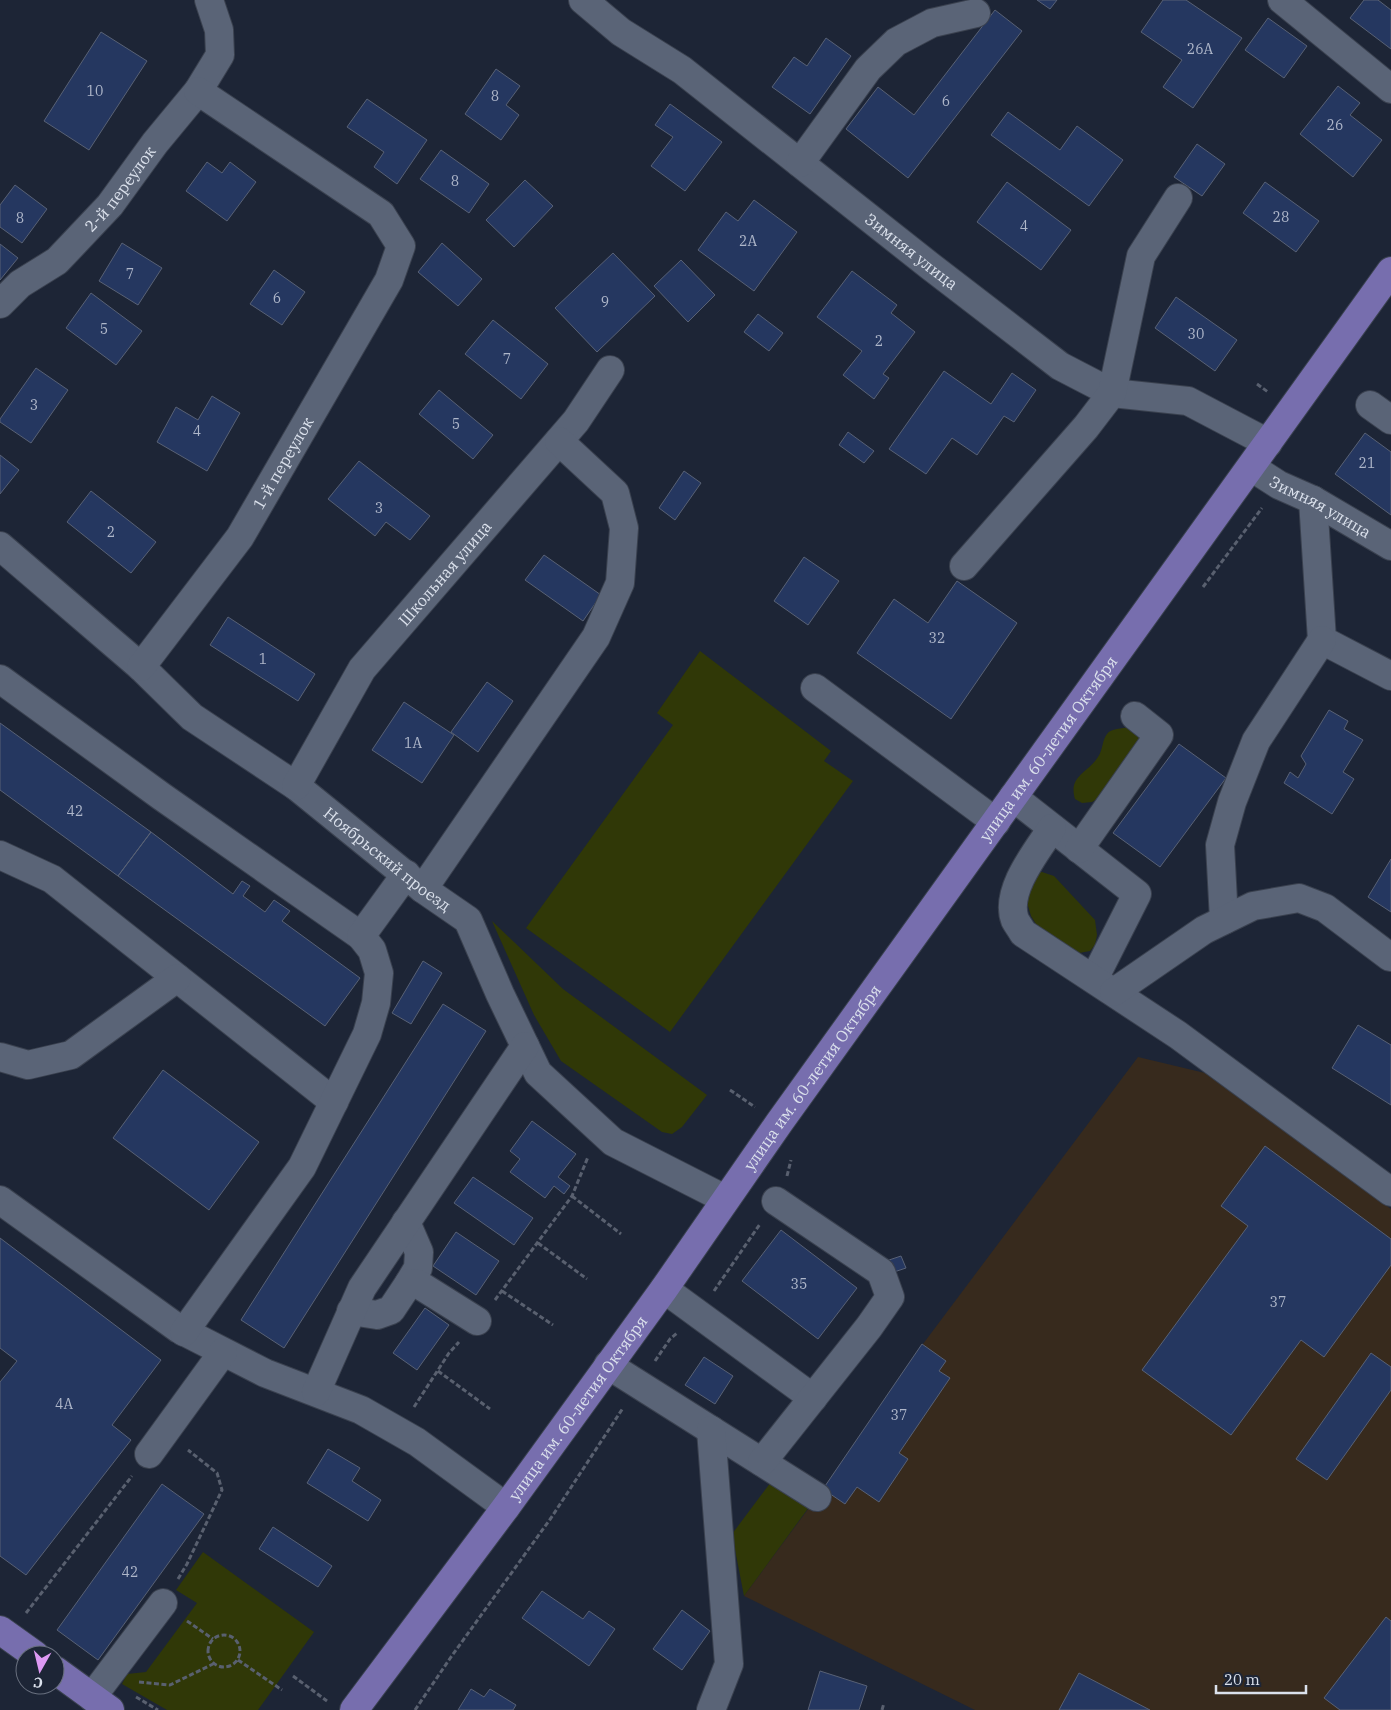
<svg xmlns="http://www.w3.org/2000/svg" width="1391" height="1710" font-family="'IBM Plex Serif',serif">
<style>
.industrial{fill:#372a1d}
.green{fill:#303807}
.building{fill:#253760;stroke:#586175}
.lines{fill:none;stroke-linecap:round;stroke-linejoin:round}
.minor-casing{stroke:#3a414f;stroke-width:30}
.major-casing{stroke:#3a414f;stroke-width:30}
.path{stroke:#59606f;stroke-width:3;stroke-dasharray:5 2.5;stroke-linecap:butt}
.minor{stroke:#5a6477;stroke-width:28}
.major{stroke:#776eae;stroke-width:28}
.labels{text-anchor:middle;stroke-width:5;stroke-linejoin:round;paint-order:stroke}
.number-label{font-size:14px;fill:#aeb6c9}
.street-label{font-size:16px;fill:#dbe1ec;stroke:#1d2536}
</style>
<rect width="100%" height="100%" fill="#1d2536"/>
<path class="industrial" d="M1138 1057 1205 1073 1391 1209V1710H975L744 1596 823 1489 923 1344Z"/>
<path class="green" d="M700 651 831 751 824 761 853 781 670 1032 526 928 673 725 657 713Z
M1129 727 1140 730 1141 739 1107 793 1092 802 1082 803 1075 799C1068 776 1088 773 1098 757 1103 750 1102 740 1107 734 1111 728 1122 729 1129 727Z
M1042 872 1054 876 1095 920 1097 935 1095 945 1090 951 1079 953 1067 949 1036 924 1031 916 1026 899 1036 873Z
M492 921 563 989 707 1095 682 1127 672 1134 662 1132 561 1061 534 1015Z
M774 1478 812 1503 744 1596 732 1534Z
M203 1552 314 1632 258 1710H167L122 1684 127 1674 146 1672 197 1603 176 1590Z"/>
<path class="building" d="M1037 0H1057L1050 9Z
M1163 0H1186L1242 38 1193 108 1163 87 1182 60 1141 32Z
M1364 0H1378L1391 10V49L1350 18Z
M995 10 1022 31 908 178 846 129 878 87 914 115Z
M1268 18 1307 46 1284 78 1245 50Z
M101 32 147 61 89 150 44 121Z
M826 38 851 56 810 114 772 87 794 57 807 66Z
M496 69 520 86 506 105 519 115 501 140 465 114Z
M1338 86 1360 103 1350 115 1382 140 1353 177 1300 134Z
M367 99 427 140 397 184 374 167 384 152 347 127Z
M670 104 722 142 685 191 651 166 673 137 655 125Z
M1008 112 1060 150 1077 126 1123 160 1089 206 991 135Z
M1197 144 1225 164 1202 196 1174 177Z
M441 150 489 184 469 213 420 179Z
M207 162 222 173 230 162 256 182 227 221 186 191Z
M525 180 553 206 514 247 486 220Z
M1007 182 1071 230 1041 270 977 222Z
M1265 182 1319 221 1296 252 1243 213Z
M15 185 47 209 22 243 0 227V205Z
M754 200 797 232 754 291 698 250 726 212 738 221Z
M122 243 162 268 138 305 99 281Z
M442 243 482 279 458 306 418 272Z
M0 244 18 258 0 280Z
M613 253 655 296 597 352 555 308Z
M681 260 715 295 688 322 654 286Z
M274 270 305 292 282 325 250 304Z
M852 271 897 305 891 313 915 332 883 374 889 378 874 399 843 375 862 351 817 317Z
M91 293 142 331 116 365 66 328Z
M1176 297 1237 340 1215 371 1155 328Z
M758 314 783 333 769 351 744 332Z
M493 320 548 364 521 399 465 354Z
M36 368 68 390 31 443 0 422V419Z
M944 371 991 404 1012 373 1036 390 1014 422 1004 416 977 455 952 438 926 474 889 449Z
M439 390 493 435 473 459 419 414Z
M212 396 240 413 207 471 157 442 176 407 198 420Z
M848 432 874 451 864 463 839 445Z
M1365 433 1391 452V515L1335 474Z
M0 455 19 470 0 494Z
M359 461 430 516 410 540 386 522 375 536 328 499Z
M684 471 701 483 675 520 659 508Z
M91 491 156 542 131 573 67 522Z
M544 555 601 595 583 621 525 580Z
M804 557 839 581 808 625 774 601Z
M957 581 1017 623 951 719 857 653 894 599 928 623Z
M228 617 315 674 298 701 210 645Z
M487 682 513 701 478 752 451 732Z
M404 702 454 735 422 783 372 750Z
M1329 710 1348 721 1344 729 1363 740 1343 772 1354 779 1332 814 1284 783 1290 772 1298 778 1306 764 1301 756Z
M0 723 151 832 118 876 0 790Z
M1179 744 1226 778 1160 867 1113 833Z
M151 832 233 894 242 881 250 886 243 896 265 912 274 900 290 911 282 921 360 978 325 1026 118 876Z
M1391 859V912L1368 897Z
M423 961 442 973 411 1024 392 1013Z
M443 1004 486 1031 284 1348 241 1320Z
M1358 1025 1391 1045V1105L1332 1068Z
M163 1070 259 1142 209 1210 113 1138Z
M532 1121 576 1154 558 1177 570 1186 564 1194 554 1186 545 1198 510 1172 520 1159 510 1151Z
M1265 1146 1391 1239V1265L1324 1357 1301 1340 1231 1435 1142 1370 1248 1226 1221 1206Z
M473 1177 533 1218 514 1245 454 1203Z
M781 1230 857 1288 818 1339 742 1281Z
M456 1232 499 1261 476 1295 433 1266Z
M0 1238 161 1360 112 1425 131 1440 26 1575 0 1556V1382L17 1361 0 1348Z
M901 1256 906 1268 894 1272 889 1260Z
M425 1308 449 1325 417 1370 393 1353Z
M922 1344 946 1361 939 1371 950 1378 899 1453 908 1459 879 1502 857 1487 845 1504 823 1489Z
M1371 1353 1391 1367V1390L1327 1480 1296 1459Z
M704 1357 733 1376 715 1404 685 1385Z
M328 1449 360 1468 352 1481 381 1500 368 1521 307 1483Z
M162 1484 204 1514 98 1660 57 1630Z
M273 1527 332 1566 318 1587 259 1549Z
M542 1591 583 1619 589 1611 615 1629 589 1666 522 1618Z
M682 1610 710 1631 682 1670 653 1649Z
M1386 1617 1391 1621V1710H1340L1324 1698Z
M820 1671 867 1686 859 1710H808Z
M1079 1673 1150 1710H1059Z
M471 1689 484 1697 490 1689 516 1705 513 1710H458Z"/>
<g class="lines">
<g class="minor-casing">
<g id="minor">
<path id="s1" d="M583 0 621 32 682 70 930 266 1060 366 1112 393 1188 401 1268 443"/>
<path d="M1282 0 1391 89"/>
<path d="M800 163 868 69 896 42 932 23 976 13"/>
<path id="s2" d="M0 304 20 284 57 261 110 205 155 143 198 91 220 55 219 30 209 0"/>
<path d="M1370 405 1391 420"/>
<path id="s3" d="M1251 467 1279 485 1313 500 1391 546"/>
<path d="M1313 500 1322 640 1391 676"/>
<path id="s4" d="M0 546 141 667 192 717 296 786 423 889 468 920 500 994 538 1073 613 1142 725 1199"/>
<path d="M964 566 1086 427 1112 393 1141 256 1178 198"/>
<path id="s5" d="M141 667 240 537 389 280 401 246 381 214 198 91"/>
<path d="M0 679 161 796 361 936"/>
<path d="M815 688 996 822"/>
<path id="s6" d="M296 786 362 669 576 421 610 370"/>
<path d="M1013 797 1137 894 1094 979"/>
<path d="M1052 828C1037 851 1004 891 1015 920 1017 924 1021 929 1023 933L1178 1035 1391 1192"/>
<path d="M1079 849 1159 735 1135 716"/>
<path d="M0 855 52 879 334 1102"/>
<path d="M423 889 596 637 620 583 624 528 615 493 559 441"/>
<path d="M1224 920 1220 845 1232 802 1256 741 1322 640"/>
<path d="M1114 992 1204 930 1253 906 1299 898 1325 908 1390 957"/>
<path d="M0 1057 28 1065 71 1055 177 978"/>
<path d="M0 1200 179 1329 265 1373 361 1410 417 1442 506 1507"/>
<path d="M406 1222 419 1252 418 1268 409 1283"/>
<path d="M664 1289 813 1398"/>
<path d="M351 1311 377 1315 391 1310 409 1283 418 1284 477 1321"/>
<path d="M184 1332 302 1167 367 1034 376 1003 379 973 372 950 361 936 406 874"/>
<path d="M608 1365 817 1497"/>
<path d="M316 1392 362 1288 525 1046"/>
<path d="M149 1454 223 1352"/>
<path d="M762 1462 869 1327 890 1297 881 1272 776 1201"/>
<path d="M92 1697 163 1603"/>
<path d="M711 1710 729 1664 711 1430"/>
</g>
</g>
<g class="major-casing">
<g id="major">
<path d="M0 1630 35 1655"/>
<path d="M55 1670 110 1710"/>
<path id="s7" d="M354 1710 506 1507 664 1289 779 1123 1391 271"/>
</g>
</g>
<path class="path" d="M1257 384 1268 392
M1203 587 1262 508
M730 1090 755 1107
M787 1176 791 1160
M572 1196 621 1234
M538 1243 587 1279
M502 1291 553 1325
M714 1291 760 1224
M495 1300 572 1196 588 1157
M655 1361 670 1339 677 1333
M438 1371 490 1409
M414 1407 449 1353 459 1342
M178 1579 187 1564 222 1490 217 1473 188 1450
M26 1613 132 1476
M187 1621 213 1639
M208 1651a16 16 0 1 1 32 0a16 16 0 1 1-32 0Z
M238 1660 282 1690
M293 1676 327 1701
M139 1682 170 1685 213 1664
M136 1697 158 1710
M415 1710 451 1657 551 1518 623 1408
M882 1710 884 1703"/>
<use href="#minor" class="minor"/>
<use href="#major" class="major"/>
</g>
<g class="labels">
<g class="number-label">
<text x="1200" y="54">26А</text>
<text x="95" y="96">10</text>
<text x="495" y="101">8</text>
<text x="946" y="106">6</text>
<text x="1335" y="130">26</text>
<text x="455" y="186">8</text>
<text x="1281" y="222">28</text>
<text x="20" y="223">8</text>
<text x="1024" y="231">4</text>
<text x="748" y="246">2А</text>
<text x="130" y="279">7</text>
<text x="277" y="303">6</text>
<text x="605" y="307">9</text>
<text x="104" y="334">5</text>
<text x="1196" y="339">30</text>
<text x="879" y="346">2</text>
<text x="507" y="364">7</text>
<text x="34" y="410">3</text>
<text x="456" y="429">5</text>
<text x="197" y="436">4</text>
<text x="1367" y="468">21</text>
<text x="379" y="513">3</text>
<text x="111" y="537">2</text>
<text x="937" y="643">32</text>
<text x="263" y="664">1</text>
<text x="413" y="748">1А</text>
<text x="75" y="816">42</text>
<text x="799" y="1289">35</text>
<text x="1278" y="1307">37</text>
<text x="64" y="1409">4А</text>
<text x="899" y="1420">37</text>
<text x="130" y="1577">42</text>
</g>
<g class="street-label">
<text dy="6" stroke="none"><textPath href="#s2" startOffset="168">2-й переулок</textPath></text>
<text dy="6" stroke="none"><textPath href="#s1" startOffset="414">Зимняя улица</textPath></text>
<text dy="6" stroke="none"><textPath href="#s5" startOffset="249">1-й переулок</textPath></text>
<text dy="6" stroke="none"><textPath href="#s3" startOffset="80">Зимняя улица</textPath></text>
<text dy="6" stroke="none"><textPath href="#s6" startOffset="261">Школьная улица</textPath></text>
<text dy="6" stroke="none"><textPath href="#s7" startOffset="1186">улица им. 60-летия Октября</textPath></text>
<text dy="6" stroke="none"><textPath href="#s4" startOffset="499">Ноябрьский проезд</textPath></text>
<text dy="6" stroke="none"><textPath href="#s7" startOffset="781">улица им. 60-летия Октября</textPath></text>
<text dy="6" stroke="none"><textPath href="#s7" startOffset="376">улица им. 60-летия Октября</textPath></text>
</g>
</g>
<g transform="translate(40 1670) rotate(188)"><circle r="24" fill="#1d2536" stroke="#69707f"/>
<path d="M0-4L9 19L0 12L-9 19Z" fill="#dd99f3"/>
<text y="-8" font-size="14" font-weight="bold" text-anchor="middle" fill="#dbe1ec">С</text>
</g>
<path d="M1216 1685v8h90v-8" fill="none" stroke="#dbe1ec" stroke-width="2.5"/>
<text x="1224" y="1685" font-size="15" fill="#dbe1ec" stroke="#1d2536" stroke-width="4" paint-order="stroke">20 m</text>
</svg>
